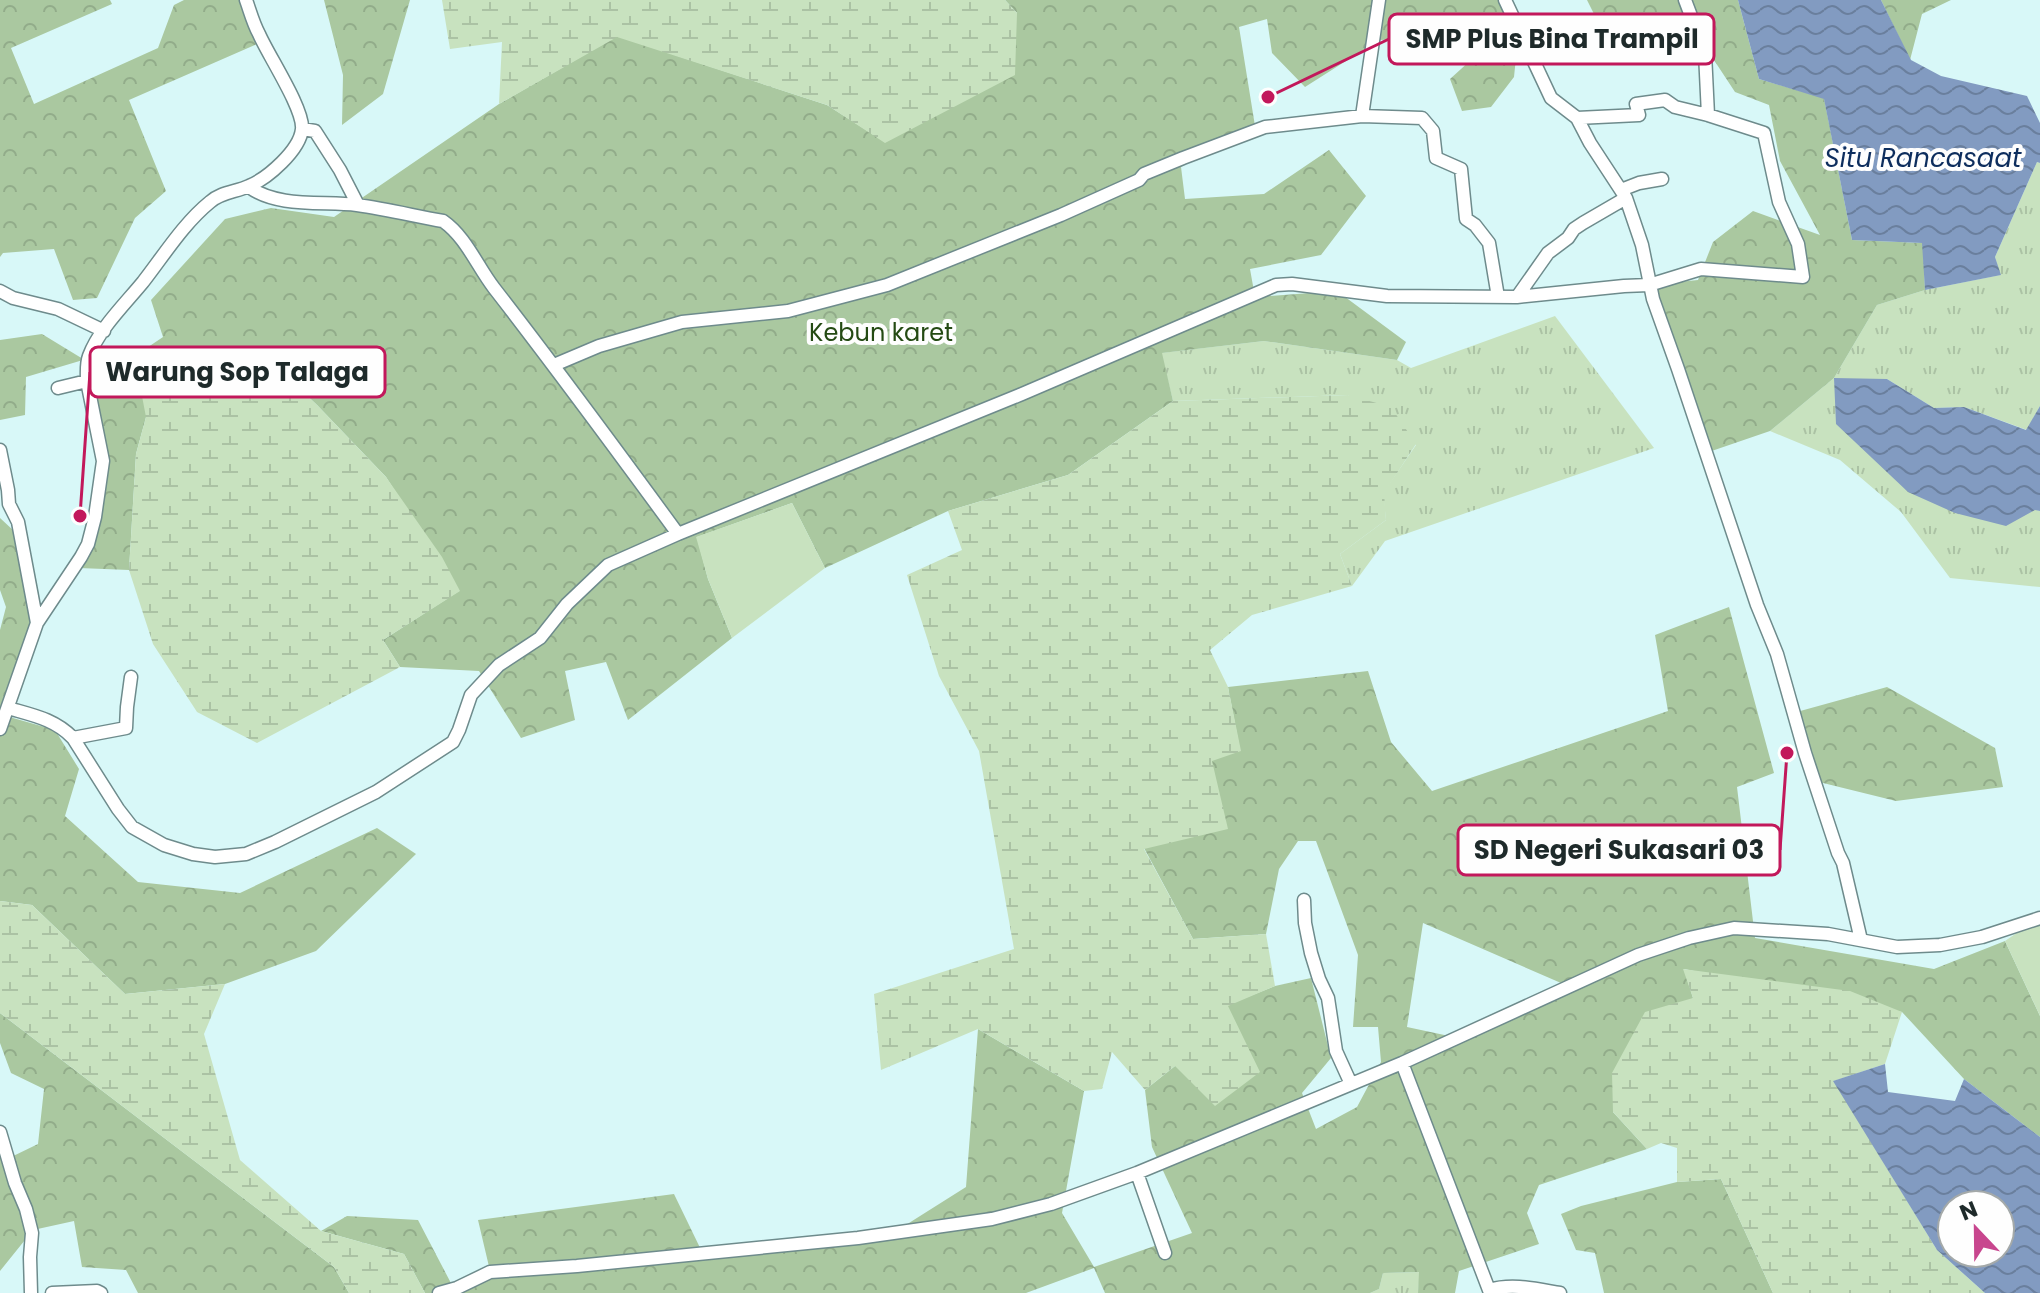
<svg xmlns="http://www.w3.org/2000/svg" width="2040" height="1293" font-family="Poppins,sans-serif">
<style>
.grass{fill:url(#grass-tufts)}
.forest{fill:url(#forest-crowns);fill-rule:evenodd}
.wetland{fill:url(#wetland-marsh)}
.park{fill:#c8e2bf}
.water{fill:url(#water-waves);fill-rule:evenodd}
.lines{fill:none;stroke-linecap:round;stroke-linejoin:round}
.minor-casing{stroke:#6e8b8c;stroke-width:15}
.minor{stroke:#fff;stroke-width:12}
.labels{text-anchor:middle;stroke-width:8;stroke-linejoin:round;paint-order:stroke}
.park-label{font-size:24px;fill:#244a13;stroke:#fefefe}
.water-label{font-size:26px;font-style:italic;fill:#0e2e5e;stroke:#fefefe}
.leader{fill:none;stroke:#c2185b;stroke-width:3}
.callout-dot{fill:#c2185b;stroke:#fefefe;stroke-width:3}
.callout{fill:#fefefe;stroke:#c2185b;stroke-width:3}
.callout-label{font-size:26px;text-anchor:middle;font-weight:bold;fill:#1e2a2a}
</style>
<defs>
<pattern id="grass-tufts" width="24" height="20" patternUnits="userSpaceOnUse" patternTransform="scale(2)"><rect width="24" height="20" fill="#c8e2bf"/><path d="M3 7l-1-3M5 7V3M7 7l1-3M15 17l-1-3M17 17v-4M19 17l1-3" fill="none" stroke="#abc2a4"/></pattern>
<pattern id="forest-crowns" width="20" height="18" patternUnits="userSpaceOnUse" patternTransform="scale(2)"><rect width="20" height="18" fill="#aac8a0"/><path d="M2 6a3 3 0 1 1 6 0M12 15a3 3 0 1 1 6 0" fill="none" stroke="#92ac8a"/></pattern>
<pattern id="wetland-marsh" width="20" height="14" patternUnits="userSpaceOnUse" patternTransform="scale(2)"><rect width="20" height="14" fill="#c8e2bf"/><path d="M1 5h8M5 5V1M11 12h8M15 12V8" fill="none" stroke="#abc2a4"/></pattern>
<pattern id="water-waves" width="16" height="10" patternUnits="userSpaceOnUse" patternTransform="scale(2)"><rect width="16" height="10" fill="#829bc1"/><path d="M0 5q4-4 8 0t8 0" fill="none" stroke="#6a7f9d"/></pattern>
</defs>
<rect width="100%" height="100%" fill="#d8f8f8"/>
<path class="grass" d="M2037 162 2040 163V406L2027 430 1964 407 1934 408 1887 379H1834L2036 510 2040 511V587L1950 578 1901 512 1840 460 1770 431 1834 378 1877 305 1925 290 2000 275 1995 257Z
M1555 316 1654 448 1385 541 1352 586 1340 554 1386 520 1383 493 1416 445 1348 395 1173 401 1161 353 1264 341 1397 360 1411 368Z
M1420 1272 1418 1293H1370L1379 1289 1383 1273Z"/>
<path class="forest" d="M0 0H110L112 4 11 48 34 104 158 48 174 5 184 0H244L257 44 129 100 166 191 135 218 97 298 73 300 54 249 3 253 0 257Z
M324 0H410L383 94 342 125 343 75Z
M1005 0H1510L1519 28 1514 77 1491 107 1462 111 1450 79 1472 59 1451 37 1379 40 1305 87 1272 53 1267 19 1239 27 1255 126 1181 167 1185 199 1264 194 1329 150 1366 196 1321 255 1250 269 1255 297 1337 291 1406 342 1397 360 1264 341 1162 353 1173 401 1068 475 948 511 825 568 792 503 697 537 708 579 732 638 628 720 606 662 565 671 575 720 521 738 479 671 400 667 383 640 459 591 386 477 317 405 281 371 244 346 146 417 136 454 129 570 79 568 103 462 83 360 26 377 25 415 0 420V340L42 334 83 359 120 366 163 337 151 300 225 219 271 208 334 217 499 104 617 36 827 105 885 142 1017 13Z
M1587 0H1738L1759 79 1824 98 1852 240 1923 243 1925 290 1877 305 1834 378 1770 431 1700 455 1650 285 1698 280 1713 242 1753 211 1820 235 1780 161 1769 105 1735 92 1708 51 1604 34Z
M1881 0H1951L1922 14 1910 60Z
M0 518 14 531 34 622 6 716 55 730 79 769 65 816 138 882 240 893 377 828 416 854 316 951 225 984 125 994 32 905 0 901V630L6 607 0 590Z
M1729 607 1774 773 1737 787 1755 938 1934 969 2005 941 2040 1016V1137L1964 1079 1902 1012 1684 969 1693 998 1613 1112 1647 1149 1539 1185 1527 1213 1539 1244 1459 1271 1455 1293H1418L1419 1272 1383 1273 1379 1289 1370 1293H1105L1094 1268 1026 1293H425L404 1254 321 1231 347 1216 418 1220 453 1287 491 1275 478 1220 674 1194 704 1256 882 1240 966 1187 978 1029 1084 1091 1062 1213 1094 1267 1192 1233 1152 1147 1145 1090 1175 1066 1227 1005 1275 986 1311 978 1331 1058 1302 1093 1316 1129 1357 1107 1381 1062 1378 1027H1353L1358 955 1316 841H1298L1279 869 1266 934 1193 939 1144 848 1212 760 1240 750 1228 687 1368 671 1391 742 1432 791 1668 711 1655 635ZM1423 923 1561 983 1463 1039 1407 1027Z
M1887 687 1995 748 2003 787 1896 801 1819 782 1793 713Z
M0 1013 334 1267 349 1293H138L126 1270 82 1267 74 1221 33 1230 0 1271V1157L5 1160 38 1144 44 1089 11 1073 0 1043Z
M1721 1179 1773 1293H1604L1595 1253 1576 1250 1561 1214 1581 1206 1677 1182Z"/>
<path class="wetland" d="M442 0H1005L1017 13 1015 75 885 143 827 105 617 37 499 104 502 42 450 49Z
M244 346 281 371 317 405 386 477 442 557 460 591 383 640 400 667 257 743 197 712 153 644 129 570 136 454 146 417 141 391 187 367Z
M1348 395 1391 407 1416 444 1384 493 1386 520 1340 554 1352 586 1252 615 1210 650 1228 687 1241 751 1212 761 1228 829 1144 849 1193 939 1266 934 1275 986 1228 1006 1260 1072 1215 1106 1175 1066 1145 1090 1112 1052 1102 1089 1084 1091 978 1029 881 1070 874 994 1014 949 979 751 939 676 907 575 962 550 948 511 1068 475 1173 401Z
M0 901 32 905 125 994 225 984 204 1034 240 1160 321 1231 404 1254 425 1293H349L334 1267 0 1013Z
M1683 969 1850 991 1902 1012 1885 1064 1834 1081 1937 1250 1985 1293H1773L1721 1179 1677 1182V1148L1661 1143 1647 1149 1613 1112 1612 1073 1645 1012 1693 998Z"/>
<path class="park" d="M792 503 825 568 732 638 708 579 696 537Z
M2040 923V1016L2005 941 2024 928Z"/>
<path class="water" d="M1738 0H1881L1911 60 1941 76 2027 96 2040 123V163L2037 162 1995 257 2001 275 1925 290 1922 243 1852 240 1824 99 1759 79Z
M1834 378 1887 379 1934 408 1964 407 2026 430 2040 406V511L2035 510 2006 526 1955 513 1908 492 1836 424Z
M1885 1064 1888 1092 1955 1101 1964 1079 2040 1137V1293H1985L1937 1250 1833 1081ZM1952 1205H2000V1253H1952Z"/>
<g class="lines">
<g class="minor-casing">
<path id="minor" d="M1505 0 1551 98 1577 118 1590 143 1626 198 1642 245 1653 299 1678 369 1757 605 1777 654 1805 753 1838 853 1843 863 1861 940
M1685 0 1705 53 1708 115
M1362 116 1379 0
M302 129 315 131 340 170 358 205
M249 187C278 208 323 201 357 205 386 209 415 216 443 221 466 237 477 266 494 288 557 369 618 452 678 534
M1621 190 1639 183 1662 179
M0 291 13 298 58 309 104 331
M1517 297 1548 253 1568 238 1574 229 1583 223 1626 198
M554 365 599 346 682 322 788 311 887 285 1061 215 1139 180 1144 174 1183 158 1265 127 1362 116 1422 118 1433 131 1436 158 1461 169 1466 219 1475 225 1489 243 1498 297
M58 388 87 381
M0 450 8 490 9 504 18 522 37 623
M8 708C32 715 55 719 73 738L118 809 132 827 164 845 193 854 215 857 246 854 275 842 376 792 453 742 459 730 471 695 499 665 540 638 567 604 608 565 678 534 1022 394 1276 285 1292 284 1387 296 1517 297 1624 286 1649 285 1701 269 1803 277 1798 244 1779 202 1764 133 1708 115 1675 107 1665 100 1636 104 1639 115 1577 118
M0 729 37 623 81 557 88 544 95 517 103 461 87 381C87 372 86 364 89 356 99 329 125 304 143 282 164 255 184 223 210 202 221 192 236 192 249 186 268 178 300 150 302 129 304 109 268 55 259 34 253 23 250 11 246 0
M73 738 126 728 127 707 131 677
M1304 900 1305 923 1311 953 1319 979 1328 998 1336 1051 1351 1084
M1402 1063 1489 1290C1512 1283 1536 1289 1560 1293
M0 1132 15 1183 26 1209 32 1233 30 1257 31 1293
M1137 1173 1165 1253
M52 1293 97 1291 101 1293
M439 1293 457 1288 490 1272 577 1266 858 1238 992 1219 1051 1204 1137 1173 1402 1063 1638 955 1689 938 1734 928 1828 934 1897 947 1940 945 1982 937 2040 918"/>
</g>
<use href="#minor" class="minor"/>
</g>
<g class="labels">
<g class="park-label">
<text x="881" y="341">Kebun karet</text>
</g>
<g class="water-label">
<text x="1923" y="167">Situ Rancasaat</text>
</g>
</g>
<path class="leader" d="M1268 97L1389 39M80 516L90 372M1787 753L1780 850"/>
<g class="callout-dot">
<circle cx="1268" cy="97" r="8"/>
<circle cx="80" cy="516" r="8"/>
<circle cx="1787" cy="753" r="8"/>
</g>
<g class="callout">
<rect x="1389" y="14" width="325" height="50" rx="8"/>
<rect x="90" y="347" width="295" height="50" rx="8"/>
<rect x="1458" y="825" width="322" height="50" rx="8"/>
</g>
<g class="callout-label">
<text x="1552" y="48">SMP Plus Bina Trampil</text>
<text x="237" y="381">Warung Sop Talaga</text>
<text x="1619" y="859">SD Negeri Sukasari 03</text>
</g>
<g transform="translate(1976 1229) rotate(338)"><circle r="38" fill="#fefefe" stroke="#a4a9a9" stroke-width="2"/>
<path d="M0-6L14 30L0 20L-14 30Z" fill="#c8468e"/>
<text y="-12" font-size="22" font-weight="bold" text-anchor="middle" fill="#1e2a2a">N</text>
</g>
</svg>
